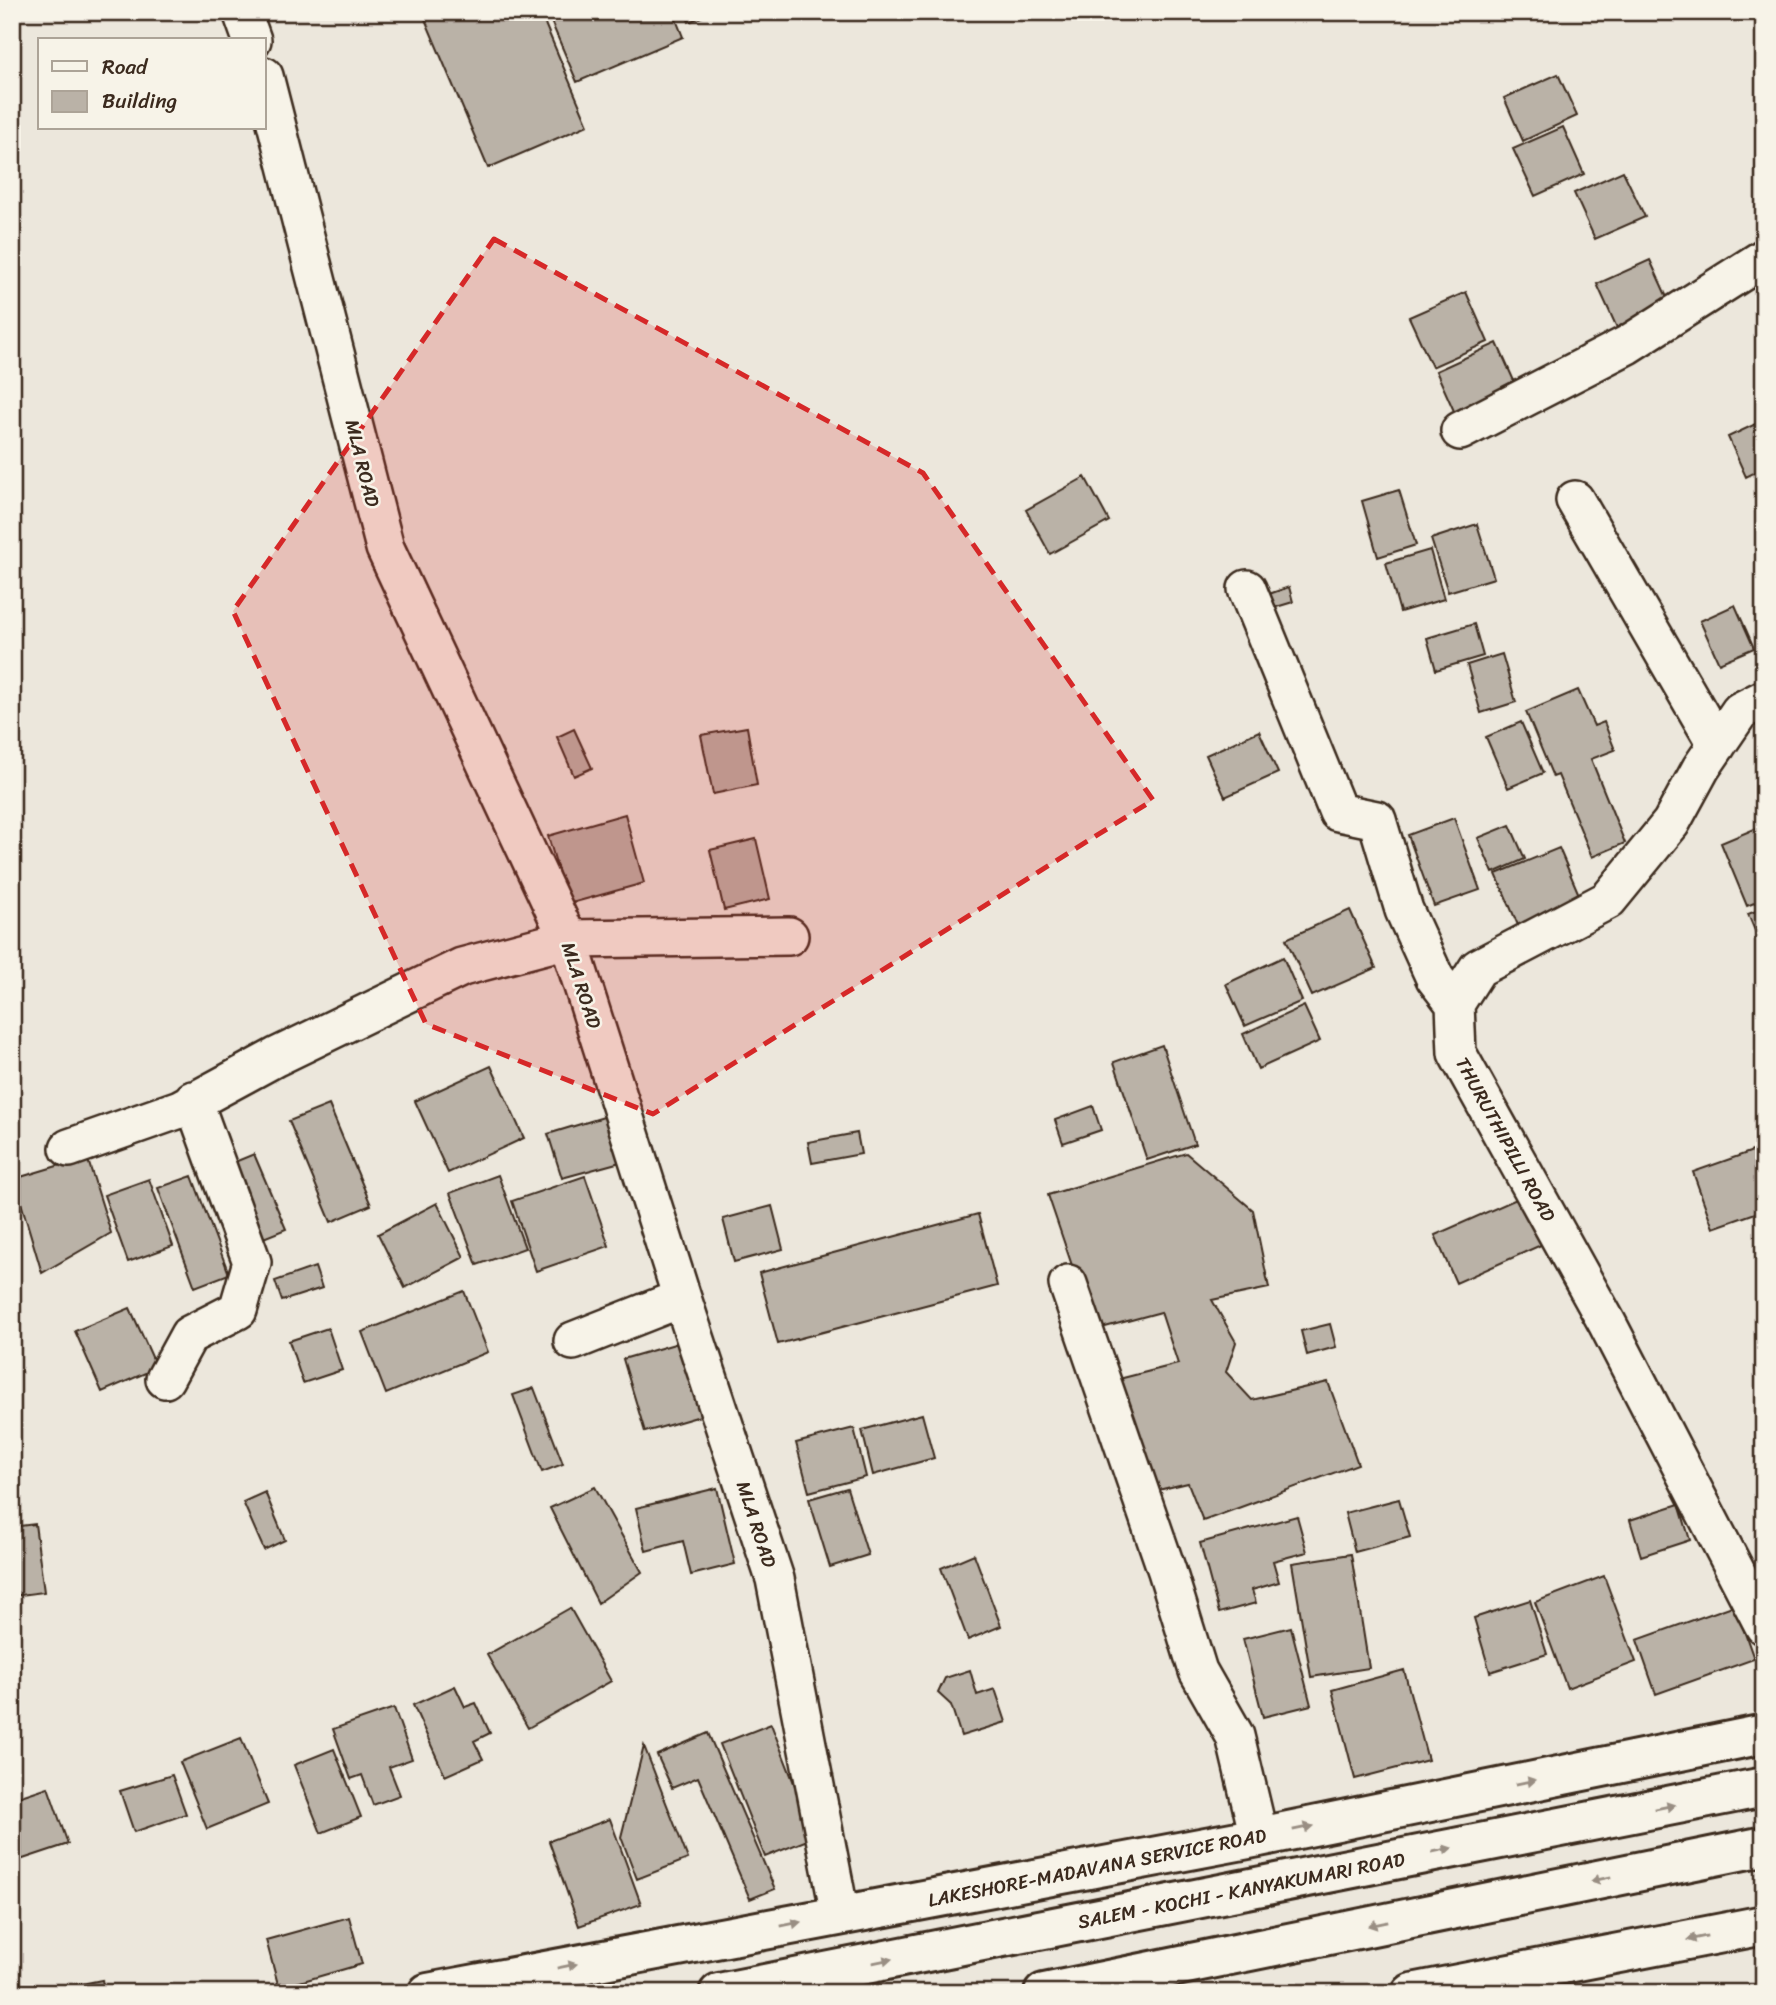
<svg xmlns="http://www.w3.org/2000/svg" width="1776" height="2005" font-family="Sriracha,sans-serif">
<style>
.building{fill:#bab2a7;stroke:#3b2a1e;stroke-width:2}
.lines{fill:none;stroke-linecap:round;stroke-linejoin:round}
.street-casing{stroke:#3b2a1e;stroke-width:42}
.secondary-casing{stroke:#3b2a1e;stroke-width:44}
.highway-casing{stroke:#3b2a1e;stroke-width:44}
.street{stroke:#f7f3e8;stroke-width:37}
.secondary{stroke:#f7f3e8;stroke-width:38}
.highway{stroke:#f7f3e8;stroke-width:38}
.oneway{fill:#998e83}
.marked{fill:#d62828;fill-opacity:0.2;stroke:#d62828;stroke-width:5;stroke-dasharray:14 9;stroke-linejoin:round}
.labels{text-anchor:middle;stroke-width:5;stroke-linejoin:round;paint-order:stroke}
.street-label{font-size:19px;fill:#3b2a1e;stroke:#f7f3e8}
</style>
<rect width="100%" height="100%" fill="#ece7dc"/>
<filter id="ink" filterUnits="userSpaceOnUse"><feTurbulence type="fractalNoise" baseFrequency=".0143" numOctaves="2"/><feDisplacementMap in="SourceGraphic" scale="14" xChannelSelector="R" yChannelSelector="G"/><feConvolveMatrix kernelMatrix="1 2 1 2 8 2 1 2 1" color-interpolation-filters="sRGB"/></filter>
<g filter="url(#ink)">
<path class="building" d="M422 12H540L588 125 488 168Z
M547 12H673L683 37 577 82Z
M685 12H713L689 22Z
M1558 74 1577 116 1523 141 1504 98Z
M1563 127 1584 174 1535 196 1513 149Z
M1623 171 1645 217 1595 239 1574 193Z
M1650 260 1670 304 1617 328 1597 284Z
M1466 292 1488 342 1432 367 1409 317Z
M1497 343 1519 392 1458 420 1436 371Z
M1764 420V468L1746 477 1728 437Z
M1085 477 1109 521 1050 554 1026 510Z
M1399 490 1416 545 1378 557 1362 501Z
M1477 524 1494 578 1448 592 1431 539Z
M1430 550 1444 599 1400 612 1386 563Z
M1289 587 1293 602 1273 608 1269 594Z
M1735 605 1754 648 1719 663 1700 621Z
M1474 624 1483 656 1436 670 1427 638Z
M1502 654 1516 702 1481 713 1467 665Z
M1578 690 1594 726 1604 722 1615 750 1591 759 1625 843 1592 857 1558 775 1553 777 1526 712Z
M1521 722 1543 773 1508 788 1486 737Z
M747 727 757 785 713 794 701 735Z
M574 729 592 768 574 776 557 737Z
M1259 731 1278 773 1225 797 1206 755Z
M625 814 644 883 568 904 548 836Z
M1454 818 1480 890 1434 906 1408 835Z
M1510 825 1525 859 1493 873 1478 838Z
M1764 825V899L1747 906 1721 843Z
M756 839 770 899 724 910 710 850Z
M1559 848 1583 904 1520 930 1496 874Z
M1764 908V952L1748 914Z
M1350 910 1376 968 1312 996 1286 939Z
M1283 957 1302 1001 1245 1026 1226 984Z
M1304 1006 1320 1041 1258 1069 1243 1034Z
M1162 1045 1195 1144 1147 1160 1114 1062Z
M491 1066 524 1138 448 1173 415 1101Z
M329 1105 371 1205 331 1222 289 1121Z
M1093 1106 1101 1130 1063 1143 1055 1120Z
M607 1116 624 1161 562 1178 548 1134Z
M857 1133 861 1154 812 1163 808 1142Z
M1764 1147V1210L1713 1228 1693 1172Z
M1186 1153 1253 1210 1269 1288 1212 1300 1236 1342 1226 1372 1252 1400 1328 1382 1358 1464 1203 1521 1188 1483 1154 1491 1115 1380 1178 1364 1161 1312 1094 1330 1048 1195Z
M254 1154 286 1229 256 1241 225 1166Z
M87 1157 111 1233 42 1273 14 1179Z
M498 1175 525 1248 477 1265 450 1193Z
M192 1176 229 1274 195 1287 158 1188Z
M585 1176 609 1246 536 1271 512 1201Z
M149 1179 173 1246 128 1262 104 1195Z
M1521 1197 1541 1245 1456 1283 1435 1235Z
M437 1203 464 1257 405 1288 378 1234Z
M772 1206 783 1249 734 1262 723 1219Z
M978 1214 997 1286 778 1344 759 1273Z
M315 1267 322 1288 282 1301 275 1281Z
M464 1291 488 1352 386 1394 362 1332Z
M130 1308 157 1368 102 1392 75 1331Z
M1330 1324 1336 1347 1307 1355 1301 1331Z
M328 1328 342 1370 303 1383 289 1341Z
M685 1341 707 1414 645 1432 623 1359Z
M534 1388 563 1464 542 1472 513 1395Z
M922 1414 934 1458 873 1475 862 1430Z
M854 1428 866 1477 809 1492 796 1443Z
M595 1487 642 1572 598 1603 550 1508Z
M717 1488 735 1564 691 1575 683 1541 646 1551 636 1508Z
M847 1488 868 1555 830 1567 809 1499Z
M265 1492 285 1540 264 1550 243 1502Z
M1399 1499 1410 1537 1355 1552 1345 1513Z
M1679 1504 1690 1540 1641 1556 1630 1520Z
M1297 1516 1307 1552 1273 1561 1279 1582 1252 1590 1256 1603 1219 1613 1200 1543Z
M35 1524 44 1592 12 1596V1527Z
M974 1554 1001 1626 968 1640 941 1568Z
M1351 1554 1369 1668 1311 1677 1292 1563Z
M1604 1576 1636 1662 1567 1688 1535 1602Z
M1530 1600 1547 1654 1490 1672 1474 1618Z
M1735 1605 1754 1659 1656 1694 1637 1640Z
M570 1608 611 1681 528 1728 487 1655Z
M1291 1627 1311 1705 1263 1717 1243 1639Z
M970 1670 977 1695 995 1689 1006 1722 961 1736 951 1705 938 1693 945 1678Z
M1404 1670 1428 1760 1355 1779 1332 1690Z
M455 1686 465 1707 476 1703 490 1733 474 1741 483 1759 445 1776 413 1705Z
M394 1708 412 1759 389 1767 400 1795 373 1805 362 1775 351 1779 333 1729Z
M771 1724 815 1837 765 1857 720 1744Z
M708 1733 775 1889 750 1899 698 1777 672 1788 657 1755Z
M241 1738 268 1804 207 1829 180 1762Z
M644 1746 688 1859 637 1879 621 1837Z
M334 1749 361 1817 321 1833 294 1765Z
M172 1775 186 1814 134 1832 120 1791Z
M48 1787 68 1844 17 1861 12 1848V1799Z
M610 1819 641 1904 579 1926 549 1841Z
M349 1917 362 1964 279 1988 266 1940Z
M102 1980 105 1993H62L61 1988Z"/>
<g class="lines">
<g class="street-casing">
<path id="street" d="M242 12 252 40
M264 76 385 548 568 939 682 1298 775 1579 840 1915
M1460 431 1627 345 1764 258
M1575 500 1717 745
M1247 589 1338 812 1377 820 1404 910 1435 978 1455 1004
M1764 699 1740 711 1701 768 1671 823 1608 900 1478 968 1455 1004 1457 1053 1607 1323 1764 1626
M69 1148 180 1109 276 1057 462 967 568 939 789 936
M1068 1284 1167 1571 1198 1671 1235 1736 1259 1837
M573 1341 682 1298
M165 1379 189 1335 238 1310 252 1262 193 1100"/>
</g>
<g class="secondary-casing">
<path id="secondary" d="M428 1993 1259 1837 1764 1734
M1412 1993 1764 1925"/>
</g>
<g class="highway-casing">
<path id="highway" d="M719 1993 1764 1787
M1044 1993 1764 1846"/>
</g>
<use href="#street" class="street"/>
<use href="#secondary" class="secondary"/>
<use href="#highway" class="highway"/>
</g>
<defs><path id="oneway-solid" d="M-6-.8H1V-3.2L6.5 0L1 3.2V.8H-6Z" transform="scale(1.75)"/></defs>
<g class="oneway">
<use href="#oneway-solid" transform="translate(1526 1782) rotate(-11)"/>
<use href="#oneway-solid" transform="translate(1665 1807) rotate(-11)"/>
<use href="#oneway-solid" transform="translate(1303 1828) rotate(-11)"/>
<use href="#oneway-solid" transform="translate(1442 1850) rotate(-11)"/>
<use href="#oneway-solid" transform="translate(1601 1879) rotate(168)"/>
<use href="#oneway-solid" transform="translate(791 1924) rotate(-11)"/>
<use href="#oneway-solid" transform="translate(1378 1924) rotate(168)"/>
<use href="#oneway-solid" transform="translate(1697 1938) rotate(169)"/>
<use href="#oneway-solid" transform="translate(882 1961) rotate(-11)"/>
<use href="#oneway-solid" transform="translate(567 1966) rotate(-11)"/>
</g>
</g>
<path class="marked" d="M494 239 923 473 1153 800 653 1114 426 1024 233 611Z"/>
<g class="labels">
<g class="street-label">
<text transform="translate(363 463) rotate(76)" y="7">MLA ROAD</text>
<text transform="translate(582 985) rotate(72)" y="7">MLA ROAD</text>
<text transform="translate(1506 1139) rotate(61)" y="7">THURUTHIPILLI ROAD</text>
<text transform="translate(757 1524) rotate(72)" y="7">MLA ROAD</text>
<text transform="translate(1097 1867) rotate(-11)" y="7">LAKESHORE-MADAVANA SERVICE ROAD</text>
<text transform="translate(1241 1890) rotate(-11)" y="7">SALEM - KOCHI - KANYAKUMARI ROAD</text>
</g>
</g>
<rect width="1776" height="2005" fill="none" stroke="#f7f3e8" stroke-width="42"/>
<rect x="21" y="21" width="1734" height="1963" fill="none" stroke="#3b2a1e" stroke-width="2.5" filter="url(#ink)"/>
<rect x="38" y="38" width="228" height="91" fill="#f7f3e8" stroke="#aca397" stroke-width="2"/>
<rect x="52" y="61" width="35" height="10" fill="#f7f3e8" stroke="#aca397" stroke-width="2"/>
<text x="102" y="74" font-size="21" fill="#3b2a1e">Road</text>
<rect x="52" y="91" width="35" height="21" fill="#bab2a7" stroke="#aca397" stroke-width="2"/>
<text x="102" y="108" font-size="21" fill="#3b2a1e">Building</text>
</svg>
